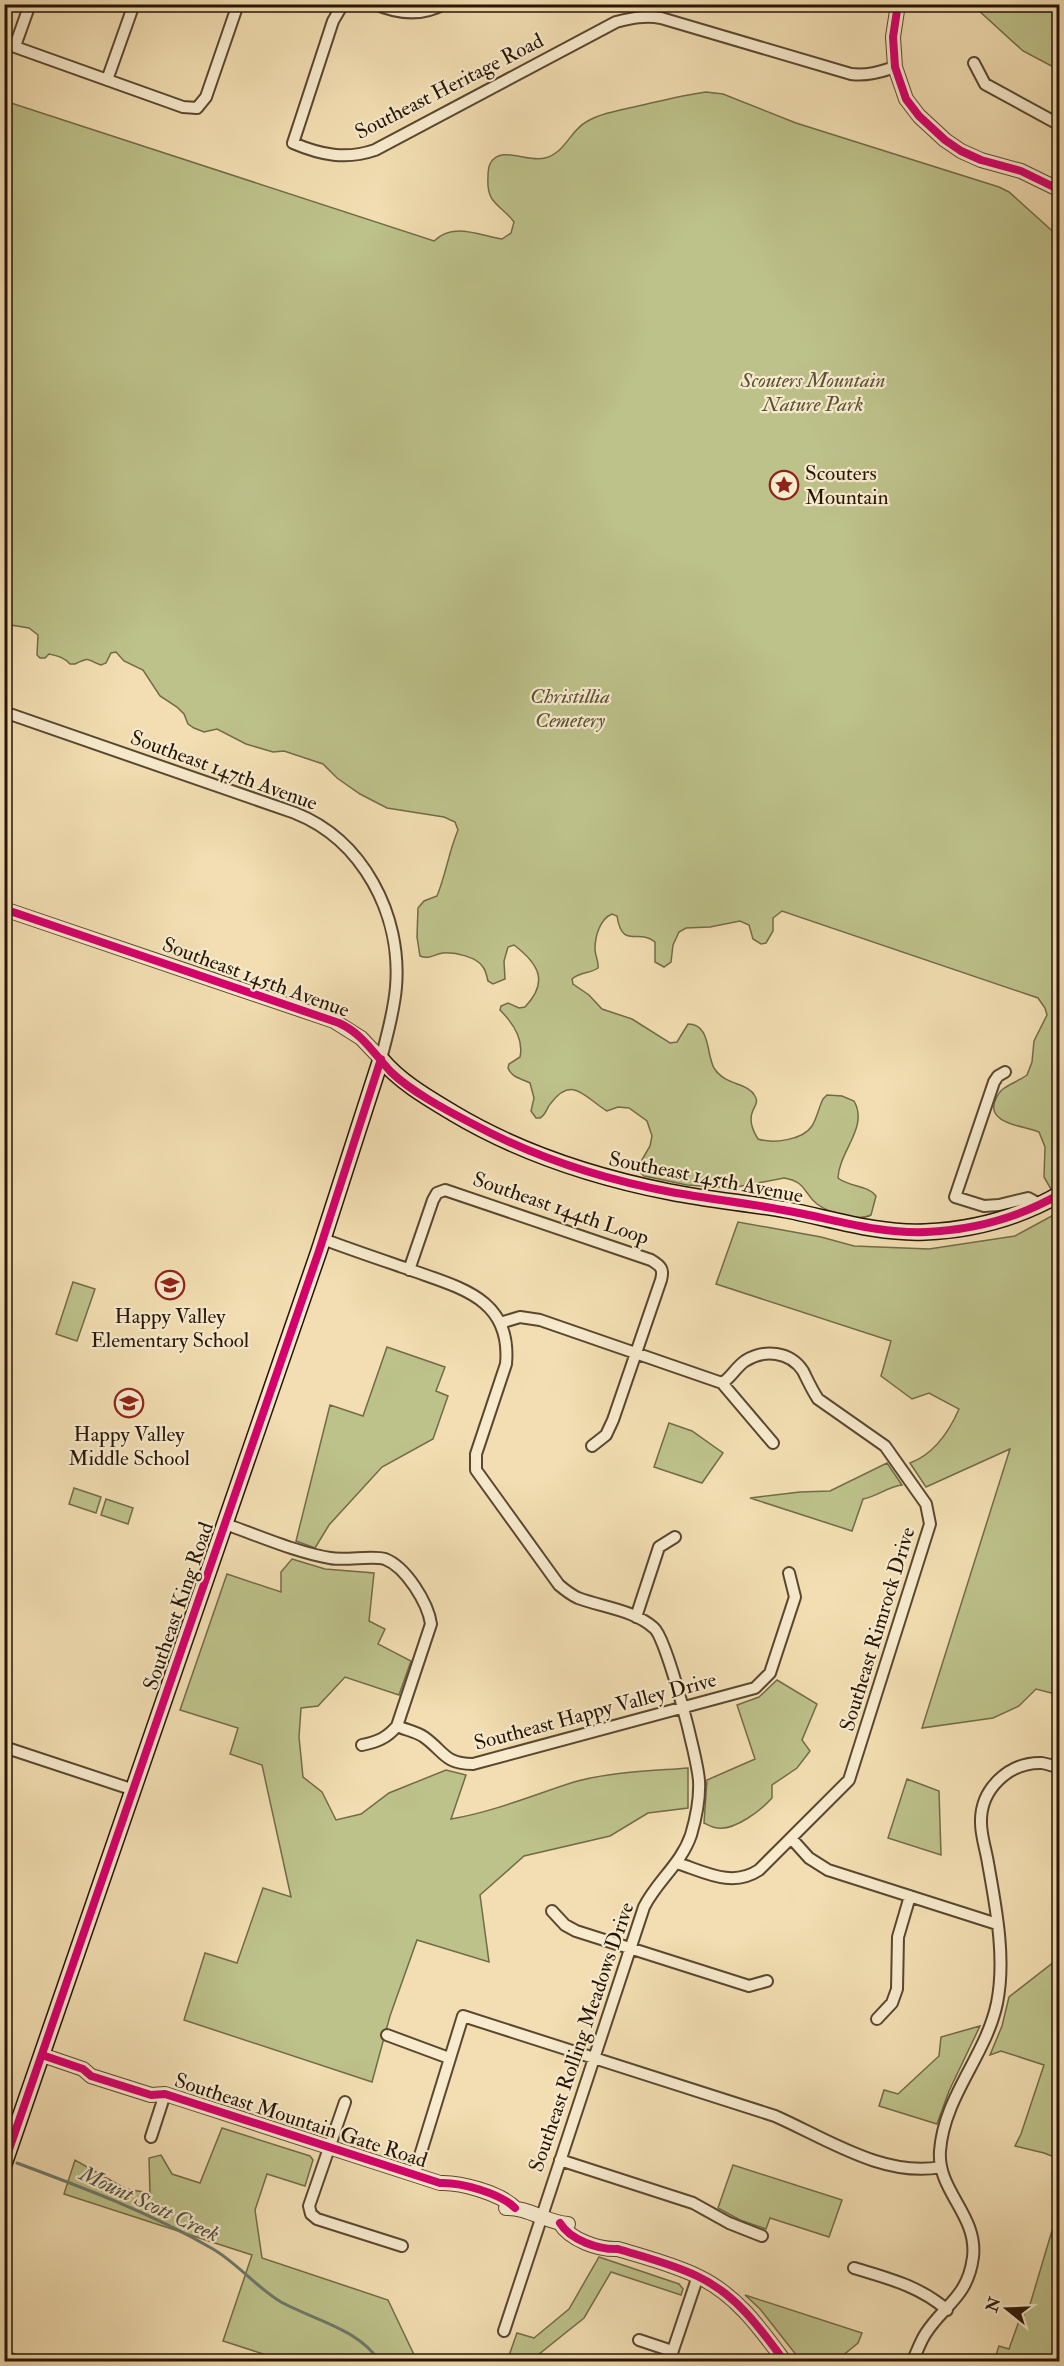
<svg xmlns="http://www.w3.org/2000/svg" width="1064" height="2366" font-family="'IM FELL Double Pica',serif">
<style>
.green{fill:#bdc18a;stroke:#726b48;stroke-width:1.5}
.lines{fill:none;stroke-linecap:round;stroke-linejoin:round}
.stream{stroke:#6d7969;stroke-width:3}
.minor-casing{stroke:#5a4730;stroke-width:14}
.tertiary-casing{stroke:#5a4730;stroke-width:16}
.secondary-casing{stroke:#271505;stroke-width:18}
.minor{stroke:#f7eacd;stroke-width:10}
.tertiary{stroke:#f7eacd;stroke-width:14}
.secondary{stroke:#f7eacd;stroke-width:15}
.cycleway-casing{stroke:#f7eacd;stroke-width:11}
.cycleway{stroke:#d6006c;stroke-width:8}
.labels{text-anchor:middle;stroke-width:4.5;stroke-linejoin:round;paint-order:stroke}
.street-label{font-size:21px;fill:#271505;stroke:#f7eacd}
.park-label{font-size:21px;font-style:italic;fill:#5c5134;stroke:#f7eacd}
.poi-label{font-size:21px;fill:#271505;stroke:#f7eacd}
.water-label{font-size:22px;font-style:italic;fill:#504f3f;stroke:#f7eacd}
</style>
<rect width="100%" height="100%" fill="#f2deb2"/>
<filter id="stains"><feTurbulence type="fractalNoise" baseFrequency=".00333" numOctaves="4"/><feColorMatrix values="0 0 0 0 .2 0 0 0 0 .09 0 0 0 0 .02 0 0 0 .5 -.17"/></filter>
<radialGradient id="worn" r=".72"><stop offset=".6" stop-color="#630" stop-opacity="0"/><stop offset="1" stop-color="#630" stop-opacity=".3"/></radialGradient>
<path class="green" d="M978 5H1059V70L1023 51 977 9Z
M706 92 723 94 796 123 999 187 1009 192 1059 237 1058 1191 1051 1189 1044 1177 1045 1147 1039 1132C1025 1126 986 1124 995 1101 997 1096 999 1092 1003 1089 1010 1084 1020 1080 1027 1075L1032 1062 1034 1041 1047 1015 1045 1008 1038 998 782 911 773 918V931L766 943 761 944 753 939 749 925 740 921 710 927 686 928 679 932 673 945 671 962 664 967 655 962V942C639 928 622 950 617 916L612 914C600 919 595 936 595 949 595 956 599 961 598 968 590 974 581 971 572 979L573 984 589 995 602 1009 632 1019 670 1043 677 1042 688 1024C711 1024 706 1054 714 1068 725 1086 748 1082 755 1096 759 1103 754 1106 752 1113 749 1122 753 1131 758 1139 773 1144 803 1140 812 1126 817 1118 819 1107 823 1099L827 1095 842 1096 854 1101C869 1127 839 1151 838 1178 849 1187 868 1185 876 1196L871 1215C858 1222 829 1213 817 1204 803 1193 807 1182 784 1178L731 1188 687 1185 644 1176 639 1171V1165L650 1146 652 1136 647 1121 629 1108 618 1107 607 1111C586 1099 573 1074 551 1103 546 1108 547 1114 540 1118H536L531 1111 534 1098 530 1083C520 1078 512 1078 508 1068L509 1064 520 1057C524 1039 512 1022 500 1010L501 1006 508 1003 519 1008 525 1007C549 982 539 964 514 945L508 947 504 961 505 979 493 984 488 981C487 977 486 971 483 967 477 957 455 952 443 953 434 954 430 960 420 956L417 937 418 908 424 901 437 896C446 874 449 851 458 830L455 822 444 817 387 808 360 794 337 778 323 764 284 751 273 752 246 744 217 729 204 732 194 728 188 724 184 714 177 707 160 696 143 670 124 661 116 652 111 653 106 663 101 665C86 660 92 656 75 664H70C64 657 57 656 49 654L45 658H40L37 655 38 635 29 628 5 624V101L434 241C453 222 478 235 502 239L511 233 514 222C501 204 486 205 488 177 488 173 488 168 490 164 500 144 527 163 545 158 565 153 570 131 586 122 601 113 621 110 638 106 661 101 683 95 706 92Z
M1059 1212V1695L1036 1689 1019 1706 993 1718 922 1728 1010 1449 926 1487 910 1463C934 1454 949 1432 959 1409L929 1393 912 1399 881 1376 891 1341 716 1284 738 1222 821 1237 854 1246 929 1249 1015 1236Z
M73 1282 95 1289 77 1341 56 1334Z
M387 1347 445 1367 436 1391 448 1396 433 1439 382 1467 329 1525 315 1548 296 1541 330 1405 363 1416Z
M669 1423 692 1431 723 1453 702 1483 654 1467Z
M887 1463 902 1485C887 1487 878 1496 863 1499L852 1531 750 1498 800 1492 830 1491Z
M74 1488 101 1497 96 1513 69 1504Z
M106 1499 133 1508 128 1524 101 1515Z
M292 1559 325 1569 374 1573 369 1621 385 1629 378 1644 411 1661 399 1695 345 1677 318 1706 301 1708 299 1737 303 1777 322 1792 336 1820 361 1814 389 1793 446 1770 466 1775 451 1819C493 1812 533 1795 574 1782 610 1772 651 1771 688 1768V1808L648 1813 610 1836 524 1856 480 1895 489 1962 417 1940 390 2016 372 2082 184 2020 205 1953 237 1963 263 1888 291 1897 262 1765 230 1754 238 1728 180 1710 227 1574 281 1592V1572Z
M777 1680 817 1704 802 1740 810 1751 797 1768 772 1785V1798C761 1810 736 1830 718 1828 713 1828 708 1825 704 1823L707 1780 755 1759 737 1705 759 1697Z
M907 1779 939 1791 941 1855 888 1838Z
M1059 1958V2159L1044 2153 1015 2146 1021 2134 1044 2065 1001 2051 990 2055 1002 2026 1009 1997Z
M980 2026 949 2091 937 2124 879 2106 884 2090 898 2094 939 2056 941 2037Z
M222 2128 310 2156 313 2160 305 2186 267 2174 255 2210 262 2258 388 2300 417 2361H285L223 2341 252 2255 64 2194 75 2160 126 2189 150 2193 149 2158 161 2155 172 2174 200 2183Z
M733 2165 842 2200 829 2237 770 2218 766 2229 740 2220 718 2208Z
M1059 2207V2361H994L999 2346 1009 2349 1019 2321 1029 2308Z
M599 2257 679 2284 683 2289 681 2295 611 2272 584 2318 538 2355 536 2361H507L517 2333 534 2338 569 2309Z
M745 2295 862 2333 858 2343 836 2361H801L760 2309Z"/>
<g class="lines">
<path class="stream" d="M17 2163C84 2188 151 2213 213 2249 237 2263 256 2287 281 2302 314 2320 359 2329 380 2362"/>
<g class="minor-casing">
<path id="minor" d="M343 4 333 21 293 143C321 155 346 160 375 150L616 22C632 18 645 15 661 18L851 74C867 76 880 72 895 67
M375 4C398 14 422 16 444 4
M4 43 183 107 197 108 206 97 238 4
M15 46 30 4
M974 63 985 84 1060 125
M107 80 134 4
M4 712 295 813C363 840 402 915 396 987 394 1012 387 1035 381 1059
M1005 1072 998 1076 994 1082 955 1197 984 1206 999 1205 1028 1198 1041 1205
M323 1239C352 1250 382 1260 411 1270 461 1288 512 1299 506 1364L476 1454V1470L559 1585C565 1590 571 1595 578 1598 602 1607 634 1610 654 1628 667 1639 698 1760 699 1781 700 1799 696 1818 691 1835 681 1864 657 1881 644 1907L504 2331
M409 1270 433 1200 437 1193 445 1190 651 1260C661 1266 664 1269 661 1280L613 1420 606 1435 592 1446
M500 1323 520 1317 540 1320 722 1383C731 1378 736 1367 745 1361 764 1349 790 1351 803 1371 808 1381 812 1390 818 1399L885 1446 926 1504 930 1524 849 1780 759 1870C732 1888 705 1872 677 1863
M722 1383 773 1443
M225 1524C257 1535 298 1553 330 1558 346 1561 372 1555 385 1559 406 1567 428 1603 431 1624L397 1726C406 1730 417 1732 424 1737 445 1752 443 1763 473 1764L755 1688 770 1673 795 1597 789 1573
M636 1617 659 1547 675 1537
M362 1745C377 1742 387 1738 397 1726
M4 1747 134 1790
M791 1838 809 1858 828 1870 997 1924
M552 1911 565 1925 576 1931 749 1986 767 1981
M877 2019 892 2003 897 1989 898 1937 910 1896
M387 2035 449 2058
M345 2102 309 2206 311 2214 317 2219 402 2246
M151 2137 165 2094
M560 2160 693 2203 729 2223 762 2236
M414 2175 463 2016 775 2116C825 2138 884 2178 941 2167
M854 2268C887 2278 920 2286 947 2310
M639 2340 672 2351
M4 2357 19 2362
M669 2362 698 2276
M912 2362C917 2352 920 2342 926 2333 944 2305 968 2297 973 2257 978 2215 937 2191 940 2151 944 2096 986 2056 997 2003 1006 1958 996 1908 988 1863 986 1850 981 1836 981 1823 980 1789 1009 1762 1042 1763 1047 1764 1054 1766 1060 1768"/>
</g>
<g class="tertiary-casing">
<path id="tertiary" d="M898 4 893 37 895 67 906 99 919 116 945 140 961 151 981 160 1021 171 1060 190
M4 909 334 1021 361 1038 381 1059
M42 2055 83 2069 91 2076 151 2095 165 2094 440 2183C460 2182 500 2193 515 2208
M506 2208C528 2207 547 2223 568 2224
M560 2223C570 2240 599 2250 618 2249 644 2257 672 2264 697 2276 736 2294 760 2328 785 2362"/>
</g>
<g class="secondary-casing">
<path id="secondary" d="M381 1059C400 1082 428 1098 453 1113 520 1153 594 1177 670 1192 709 1200 748 1203 787 1210 833 1219 877 1234 925 1232 973 1230 1018 1218 1060 1194
M4 2164 319 1251 381 1059"/>
</g>
<use href="#minor" class="minor"/>
<use href="#tertiary" class="tertiary"/>
<use href="#secondary" class="secondary"/>
<g class="cycleway-casing">
<path id="cycleway" d="M898 4 893 37 895 67 906 99 919 116 945 140 961 151 981 160 1021 171 1060 190
M4 909 339 1023C363 1034 374 1054 391 1072 412 1092 446 1110 471 1123 534 1157 602 1179 671 1192 709 1199 746 1203 783 1210 831 1218 876 1234 926 1232 973 1230 1018 1218 1060 1194
M42 2055 83 2069 91 2076 151 2095 165 2094 440 2183C460 2182 500 2193 515 2208
M4 2164 319 1251 381 1059
M560 2223C570 2240 599 2250 618 2249 644 2257 672 2264 697 2276 736 2294 760 2328 785 2362"/>
</g>
<use href="#cycleway" class="cycleway"/>
</g>
<defs>
<g id="sight-ring" transform="scale(1.5)"><circle r="9.5" fill="#f7eacd" stroke="#8f2418" stroke-width="1.5"/><path d="M0-6L1.8-2.2L6-1.7L2.9 1.2L3.7 5.4L0 3.3L-3.7 5.4L-2.9 1.2L-6-1.7L-1.8-2.2Z" fill="#8f2418"/></g>
<g id="school-ring" transform="scale(1.5)"><circle r="9.5" fill="#f7eacd" stroke="#8f2418" stroke-width="1.5"/><path d="M0-5L7-2L0 1L-7-2ZM-4 1L0 2.5L4 1V4Q0 6-4 4Z" fill="#8f2418"/></g>
</defs>
<g fill-rule="evenodd">
<use href="#sight-ring" x="784" y="485"/>
<use href="#school-ring" x="170" y="1285"/>
<use href="#school-ring" x="129" y="1403"/>
</g>
<g class="labels">
<g class="street-label">
<text transform="translate(449 86) rotate(-27)" y="7">Southeast Heritage Road</text>
<text transform="translate(224 770) rotate(20)" y="7">Southeast 147th Avenue</text>
<text transform="translate(256 977) rotate(20)" y="7">Southeast 145th Avenue</text>
<text transform="translate(706 1177) rotate(11)" y="7">Southeast 145th Avenue</text>
<text transform="translate(561 1208) rotate(19)" y="7">Southeast 144th Loop</text>
<text transform="translate(178 1606) rotate(-71)" y="7">Southeast King Road</text>
<text transform="translate(877 1629) rotate(-73)" y="7">Southeast Rimrock Drive</text>
<text transform="translate(595 1711) rotate(-15)" y="7">Southeast Happy Valley Drive</text>
<text transform="translate(581 2037) rotate(-71)" y="7">Southeast Rolling Meadows Drive</text>
<text transform="translate(301 2120) rotate(18)" y="7">Southeast Mountain Gate Road</text>
</g>
<g class="park-label">
<text x="813" y="387">Scouters Mountain<tspan x="813" dy="24">Nature Park</tspan></text>
<text x="570" y="703">Christillia<tspan x="570" dy="24">Cemetery</tspan></text>
</g>
<g class="poi-label">
<text x="805" y="480" text-anchor="start">Scouters<tspan x="805" dy="24">Mountain</tspan></text>
<text x="170" y="1323">Happy Valley<tspan x="170" dy="24">Elementary School</tspan></text>
<text x="129" y="1441">Happy Valley<tspan x="129" dy="24">Middle School</tspan></text>
</g>
<g class="water-label">
<text transform="translate(150 2203) rotate(25)" y="8">Mount Scott Creek</text>
</g>
</g>
<rect width="1064" height="2366" fill="none" stroke="#f2deb2" stroke-width="24"/>
<rect x="6" y="6" width="1052" height="2354" fill="none" stroke="#271505" stroke-width="3"/>
<rect x="12" y="12" width="1040" height="2342" fill="none" stroke="#271505" stroke-width="1.5"/>
<g transform="translate(1007 2309) rotate(288)" stroke="#f7eacd" stroke-width="4.5" paint-order="stroke">
<path d="M0-4.5L10 22L0 15L-10 22Z" fill="#271505"/>
<text y="-9" font-size="16" font-weight="bold" text-anchor="middle" fill="#271505">N</text>
</g>
<rect width="100%" height="100%" filter="url(#stains)"/>
<rect width="100%" height="100%" fill="url(#worn)"/>
</svg>
